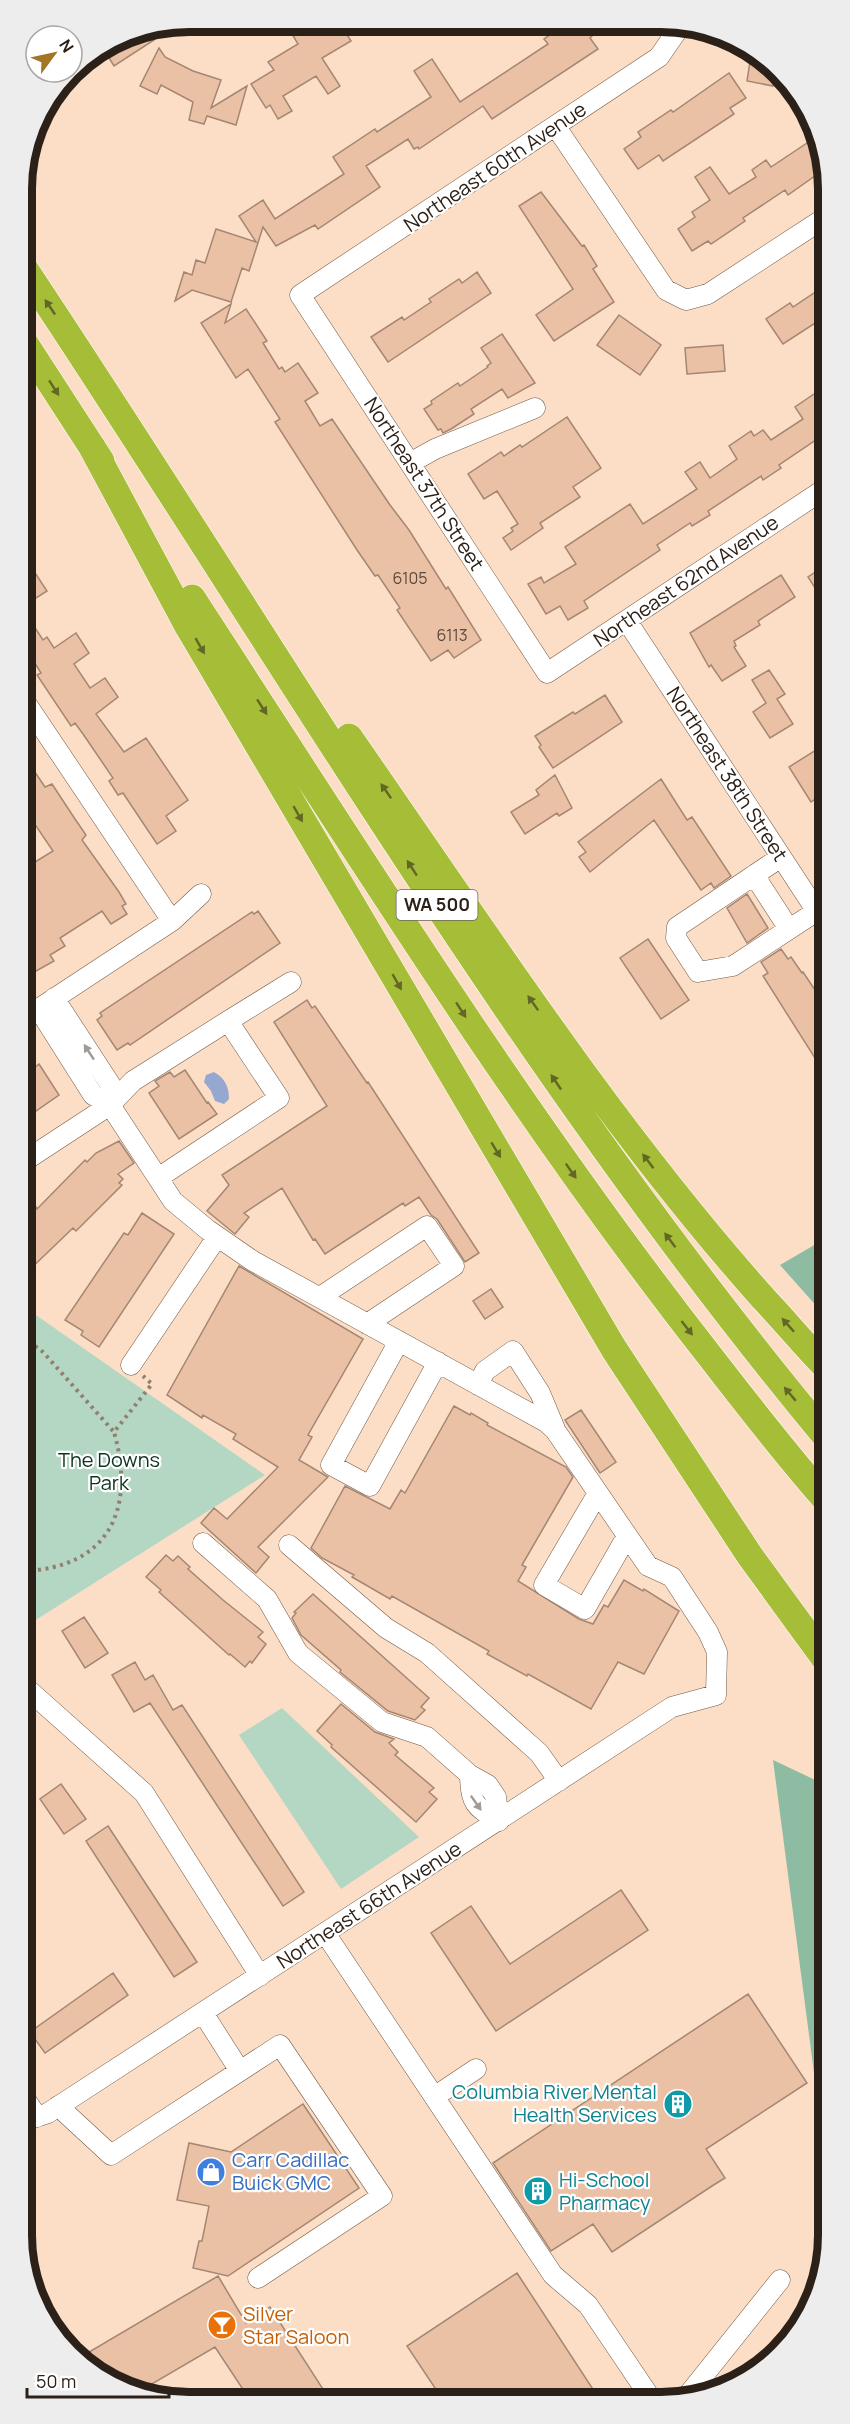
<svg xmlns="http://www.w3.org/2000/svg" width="850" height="2424" font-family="Manrope,sans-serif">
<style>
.green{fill:#b4d7c3}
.forest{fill:#8ebca2}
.water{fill:#95a8cf}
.building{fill:#ebc1a5;stroke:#a48673;stroke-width:1.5}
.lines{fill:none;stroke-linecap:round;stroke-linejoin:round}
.minor-casing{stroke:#725843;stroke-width:21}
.highway-casing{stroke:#fff;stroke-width:28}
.path{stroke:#937f6f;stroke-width:4;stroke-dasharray:3 4.5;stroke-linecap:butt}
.minor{stroke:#fff;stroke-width:20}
.highway{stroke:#a5bd37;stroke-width:27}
.oneway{fill:#626726}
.oneway2{fill:#a09b97}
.labels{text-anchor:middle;stroke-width:4.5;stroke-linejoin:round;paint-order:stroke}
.number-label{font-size:16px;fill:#5c493b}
.shield{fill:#fff;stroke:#6b645d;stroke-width:1.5}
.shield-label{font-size:18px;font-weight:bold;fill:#2c2118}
.street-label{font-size:20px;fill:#2c2118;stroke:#fff}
.park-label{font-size:20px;fill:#0c3220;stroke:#fff}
.culture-label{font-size:20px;fill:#0d838f;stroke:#fff;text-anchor:end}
.shop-label{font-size:20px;fill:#366cbe;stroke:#fff;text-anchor:start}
.food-label{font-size:20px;fill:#c56008;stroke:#fff;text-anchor:start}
.rim{fill:none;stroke:#2c2118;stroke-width:8}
</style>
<rect width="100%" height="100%" fill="#fcdec6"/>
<path class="green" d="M23 1306 265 1475 23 1628Z
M282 1708 419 1837 341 1889 239 1735Z"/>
<path class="forest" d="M816 1244 827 1257V1318L780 1265Z
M773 1760 828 1786 829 2149 822 2134Z"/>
<path class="water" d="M214 1072C225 1078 229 1087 229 1099L224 1104 215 1101 211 1091 204 1082 206 1075Z"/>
<path class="building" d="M298 22H339L351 41 322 58 340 86 328 94 316 76 283 96 292 111 278 119 270 105 266 108 251 84 274 70 268 62 298 44 288 27Z
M568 23 594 24V34L590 38 598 49 492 119 483 106 419 149 418 147 414 149 408 139 366 166 380 187 318 229 315 225 276 246 263 227 249 271 242 268 231 302 192 290 175 301 184 272 192 275 196 260 205 263 216 229 256 242 239 216 263 200 275 219 344 174 333 157 375 129 377 132 431 97 414 71 432 59 460 102 548 44 544 39Z
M147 29 154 40 114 66 106 53 114 47 111 42 125 34Z
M159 48 165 57 193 71 221 80 211 108 247 86 236 125 207 116 204 124 189 120 193 102 161 85 157 94 140 86Z
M751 55 776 68 773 86 747 81Z
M729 73 746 98 730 108 734 114 663 161 659 155 638 169 624 149 641 137 638 132 671 110 673 112Z
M816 137 826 156V168L788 195 785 190 743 218 745 221 711 244 708 241 692 251 678 229 695 217 692 212 710 200 695 177 710 167 729 194 756 177 752 170 766 160 771 167Z
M541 192 582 246 584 245 597 266 593 269 614 302 554 341 536 315 573 289 519 206Z
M477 272 491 293 388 362 371 337 402 317 404 320 431 302 429 299 459 279 462 283Z
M826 285V316L783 344 766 319 790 303 793 307Z
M231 304 225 323 246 309 267 341 263 343 279 369 282 367 285 372 298 363 318 393 305 401 320 426 332 419 390 505 409 530 446 589 448 587 481 640 454 658 448 650 431 661 397 610 400 608 378 575 375 576 357 550 275 422 280 419 248 369 236 378 201 323Z
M619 315 661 345 640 375 597 345Z
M502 334 535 383 508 398 502 389 471 409 474 414 451 429 443 433 441 429 438 430 424 409 432 404 431 401 458 383 460 386 488 367 487 366 491 363 481 348Z
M723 345 725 371 687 374 685 348Z
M817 392 826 406V433L779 465 781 468 763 480 761 476 708 511 710 515 692 526 690 523 657 545 660 550 584 601 588 608 568 620 560 606 546 614 528 584 541 577 544 583 576 564 565 547 630 504 643 524 697 489 685 472 700 462 710 478 737 459 729 446 751 431 754 436 763 430 771 440 803 419 795 407Z
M567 417 601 468 573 487 580 497 540 523 543 528 511 550 503 538 513 531 511 528 518 524 497 491 484 499 468 474 501 452 504 456 520 445 522 447Z
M22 553 47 591 22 607Z
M826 565V605L808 577Z
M781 575 795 597 758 621 760 625 734 641 736 646 734 647 746 666 722 681 711 665 709 667 690 633Z
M22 608 43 640 47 637 54 648 76 633 89 653 74 664 90 688 105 678 118 697 96 714 124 752 146 738 188 800 166 816 176 831 157 844 123 793 118 795 109 781 113 778 83 734 75 723 71 726 37 675 41 673 28 652 31 650 22 638Z
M769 670 785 694 777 699 793 724 770 738 753 712 766 703 752 680Z
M605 695 622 722 553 768 539 747 541 745 535 736 573 712 575 714Z
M827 743V761L817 767 827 782V791L811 802 789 767Z
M22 753 45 787 52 784 75 819 86 835 82 840 119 892 126 904 122 906 127 914 111 924 102 911 60 938 65 946 50 955 54 961 29 975 22 964V870L53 851 28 814 22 818Z
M555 775 572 808 559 816 557 813 525 834 511 812 539 795 536 790Z
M661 779 687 820 692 817 731 876 714 888 711 883 701 890 654 820 590 872 579 857 586 852 578 842Z
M747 894 768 928 747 943 727 908Z
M258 911 280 943 130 1045 128 1043 117 1050 97 1020 102 1016 100 1013 252 912 254 914Z
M648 939 689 1000 661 1019 620 958Z
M781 949 788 959 791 957 802 973 803 972 827 1008V1077L763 976 768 973 761 962Z
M307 1000 312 1008 315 1006 367 1083 368 1082 479 1253 465 1262 437 1219 431 1215 419 1197 405 1206 403 1203 325 1254 315 1239 313 1240 282 1188 244 1213 249 1217 235 1234 207 1211 229 1185 222 1175 327 1106 274 1022Z
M39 1064 59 1095 23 1120V1071L32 1065 34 1068Z
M185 1070 207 1103 208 1102 217 1114 179 1139 149 1093 159 1086 155 1081 170 1072 174 1077Z
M119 1141 134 1163 118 1174 123 1179 119 1183 122 1185 76 1231 73 1228 23 1276V1220L36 1207 37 1209 85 1160 87 1162 96 1153Z
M142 1213 174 1234 99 1347 81 1335 83 1331 65 1320 124 1233 128 1235Z
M239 1266 363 1339 308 1435 312 1437 299 1460 328 1477 258 1547 269 1557 256 1573 201 1523 214 1508 227 1519 278 1467 233 1439 236 1434 203 1415 202 1418 167 1395Z
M491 1289 503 1307 485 1319 473 1301Z
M454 1406 470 1415 471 1413 488 1423 487 1425 566 1467 573 1477 522 1565 526 1567 518 1581 579 1619 593 1624 604 1605 608 1607 624 1580 643 1591 644 1589 679 1611 644 1674 618 1662 591 1709 528 1674 527 1676 487 1654 489 1651 392 1596 390 1599 352 1577 354 1575 322 1558 311 1548 345 1486 390 1509 401 1490 405 1493Z
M581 1410 616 1462 600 1473 565 1420Z
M166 1555 173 1561 178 1556 190 1567 188 1569 223 1600 263 1632 258 1637 266 1644 252 1663 250 1661 245 1667 230 1654 229 1655 159 1592 161 1590 146 1577Z
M313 1594 429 1698 421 1707 425 1710 415 1720 388 1711 340 1672 341 1670 301 1635 292 1618 296 1613 294 1612Z
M84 1617 108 1653 85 1668 62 1631Z
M135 1662 145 1680 153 1675 173 1710 182 1705 304 1892 283 1906 150 1703 134 1712 112 1675Z
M341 1704 375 1732 394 1739 389 1743 398 1752 395 1755 434 1788 429 1792 437 1799 416 1822 331 1747 332 1745 317 1731Z
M61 1784 86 1819 64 1834 40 1799Z
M108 1826 197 1962 174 1977 86 1841Z
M621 1890 648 1930 496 2031 431 1933 471 1906 510 1964Z
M113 1973 128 1995 45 2053 30 2032Z
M748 1994 807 2083 706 2149 725 2178 712 2186 612 2252 593 2224 551 2251 493 2163Z
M303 2104 359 2188 228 2276 193 2268 199 2241H202L209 2206 177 2200 189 2143 231 2152Z
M517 2273 600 2400H443L407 2346Z
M218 2276 246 2323 270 2307 330 2400H250L215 2347 140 2391 79 2358Z"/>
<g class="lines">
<g class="minor-casing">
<path id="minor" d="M679 28 659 57 300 295 547 673 826 488
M556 127 666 290 686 300 708 294 826 217
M410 463 435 449 535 408
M627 621 827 927
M22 697 172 921
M781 857 677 927 676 938 698 972 733 966 817 911
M754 875 789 929
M54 998 110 1084V1105
M23 1019 172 921 201 894
M228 1021 291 982
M23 1162 110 1105 133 1081 228 1021 279 1098 158 1178
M320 1297 427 1226 454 1266 367 1324
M399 1341 331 1465 370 1486 438 1362
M131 1365 217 1237
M478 1385 485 1371 513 1351 540 1393 555 1429
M598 1493 544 1585 585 1609 627 1536
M203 1543 267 1599 298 1653 382 1722 427 1737 470 1775 488 1785 496 1797 499 1821
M289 1545 386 1628 427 1653 539 1753 559 1781
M23 1685 144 1793 260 1976
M470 1775C470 1803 475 1807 499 1821
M325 1933 553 2275 588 2305 652 2400
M203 2013 240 2071
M24 2097 37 2117
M434 2097 476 2069
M58 2106 111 2155 280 2045 382 2196 258 2278
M24 2121 48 2113 672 1707 716 1695 717 1652 708 1632 672 1577 648 1566 555 1430 546 1422 253 1261 208 1230 173 1201 110 1105 93 1095 38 1008
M684 2400 780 2280"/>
</g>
<g class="highway-casing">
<path id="highway" d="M22 265C285 660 523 1073 828 1439
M22 339 101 461
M92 447 189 628 614 1349 750 1556 828 1663
M192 598C359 854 520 1114 709 1355 748 1405 786 1455 828 1502
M349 737C482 928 608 1124 763 1298 785 1321 805 1346 827 1368"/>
</g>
<path class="path" d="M23 1337 43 1352 114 1432 152 1384 143 1376
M23 1571C109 1568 136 1509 114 1432"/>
<use href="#minor" class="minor"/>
<use href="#highway" class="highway"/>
</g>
<defs><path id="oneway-solid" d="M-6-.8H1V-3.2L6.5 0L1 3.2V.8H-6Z" transform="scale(1.5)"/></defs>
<g class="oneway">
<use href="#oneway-solid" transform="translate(50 307) rotate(-124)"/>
<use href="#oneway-solid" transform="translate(54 388) rotate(57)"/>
<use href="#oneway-solid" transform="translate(200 646) rotate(60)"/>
<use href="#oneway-solid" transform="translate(262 707) rotate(57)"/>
<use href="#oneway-solid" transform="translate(386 791) rotate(-125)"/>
<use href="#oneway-solid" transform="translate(298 814) rotate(60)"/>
<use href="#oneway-solid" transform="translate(412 868) rotate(-123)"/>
<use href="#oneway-solid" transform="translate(397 982) rotate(60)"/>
<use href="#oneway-solid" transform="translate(533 1003) rotate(-125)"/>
<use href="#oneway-solid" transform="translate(461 1010) rotate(57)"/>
<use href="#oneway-solid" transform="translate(556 1082) rotate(-124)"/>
<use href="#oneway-solid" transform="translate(496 1150) rotate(59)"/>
<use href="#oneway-solid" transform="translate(648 1161) rotate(-127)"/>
<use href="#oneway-solid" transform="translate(571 1171) rotate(55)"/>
<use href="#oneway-solid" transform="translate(670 1240) rotate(-127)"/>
<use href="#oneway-solid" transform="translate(788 1325) rotate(-132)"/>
<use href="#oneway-solid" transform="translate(687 1328) rotate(52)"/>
<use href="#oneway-solid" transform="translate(790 1394) rotate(-130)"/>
</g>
<g class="oneway2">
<use href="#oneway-solid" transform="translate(89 1052) rotate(-123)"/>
<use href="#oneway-solid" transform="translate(476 1803) rotate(55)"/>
</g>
<defs>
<g id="building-disc" transform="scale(1.5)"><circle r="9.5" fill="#0f9aa8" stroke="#fff"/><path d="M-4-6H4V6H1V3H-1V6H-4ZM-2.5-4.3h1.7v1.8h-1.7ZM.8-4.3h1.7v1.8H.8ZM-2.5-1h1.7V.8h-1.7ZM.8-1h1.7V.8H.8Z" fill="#fff"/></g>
<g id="shop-disc" transform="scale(1.5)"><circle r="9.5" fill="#3f7fe0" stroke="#fff"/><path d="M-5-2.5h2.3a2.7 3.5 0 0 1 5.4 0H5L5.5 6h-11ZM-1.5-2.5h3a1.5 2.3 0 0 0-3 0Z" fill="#fff"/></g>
<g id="bar-disc" transform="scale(1.5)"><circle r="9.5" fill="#e8710a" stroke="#fff"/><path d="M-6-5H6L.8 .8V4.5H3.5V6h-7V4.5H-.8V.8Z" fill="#fff"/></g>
</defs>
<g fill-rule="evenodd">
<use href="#building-disc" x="678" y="2104"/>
<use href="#shop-disc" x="211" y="2172"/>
<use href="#building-disc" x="538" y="2191"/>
<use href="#bar-disc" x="222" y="2325"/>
</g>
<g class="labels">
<g class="number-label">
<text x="410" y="584">6105</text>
<text x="452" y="641">6113</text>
</g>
<rect class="shield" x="396.5" y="890" width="81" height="30" rx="4.5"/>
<g class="shield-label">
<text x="437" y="911">WA 500</text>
</g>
<g class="street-label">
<text transform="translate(495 167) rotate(-34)" y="7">Northeast 60th Avenue</text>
<text transform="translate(424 484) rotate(57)" y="7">Northeast 37th Street</text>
<text transform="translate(686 581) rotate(-34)" y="7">Northeast 62nd Avenue</text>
<text transform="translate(727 774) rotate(57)" y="7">Northeast 38th Street</text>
<text transform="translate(369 1905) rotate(-33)" y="7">Northeast 66th Avenue</text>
</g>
<g class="park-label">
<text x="109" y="1467">The Downs<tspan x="109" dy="23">Park</tspan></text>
</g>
<g class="culture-label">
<text x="657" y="2099">Columbia River Mental<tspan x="657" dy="23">Health Services</tspan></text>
<text x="559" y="2187" text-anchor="start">Hi-School<tspan x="559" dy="23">Pharmacy</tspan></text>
</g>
<g class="shop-label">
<text x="232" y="2167">Carr Cadillac<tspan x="232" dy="23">Buick GMC</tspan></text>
</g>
<g class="food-label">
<text x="243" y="2321">Silver<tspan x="243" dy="23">Star Saloon</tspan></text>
</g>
</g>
<path d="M0 0H850V2424H0ZM189 32H661A157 157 0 0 1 818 189V2235A157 157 0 0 1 661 2392H189A157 157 0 0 1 32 2235V189A157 157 0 0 1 189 32Z" fill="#eeeded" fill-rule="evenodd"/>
<path class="rim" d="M189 32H661A157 157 0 0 1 818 189V2235A157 157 0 0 1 661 2392H189A157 157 0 0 1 32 2235V189A157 157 0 0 1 189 32Z"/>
<g transform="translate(54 54) rotate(57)"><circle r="28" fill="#ffffff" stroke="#aba6a3" stroke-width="1.5"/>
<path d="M0-4.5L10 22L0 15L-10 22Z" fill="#a37527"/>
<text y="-9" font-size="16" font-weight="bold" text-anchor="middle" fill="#2c2118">N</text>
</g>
<path d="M27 2388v9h142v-9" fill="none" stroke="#2c2118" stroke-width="3"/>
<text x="36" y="2388" font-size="18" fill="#2c2118" stroke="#ffffff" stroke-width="4.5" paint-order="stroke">50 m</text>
</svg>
